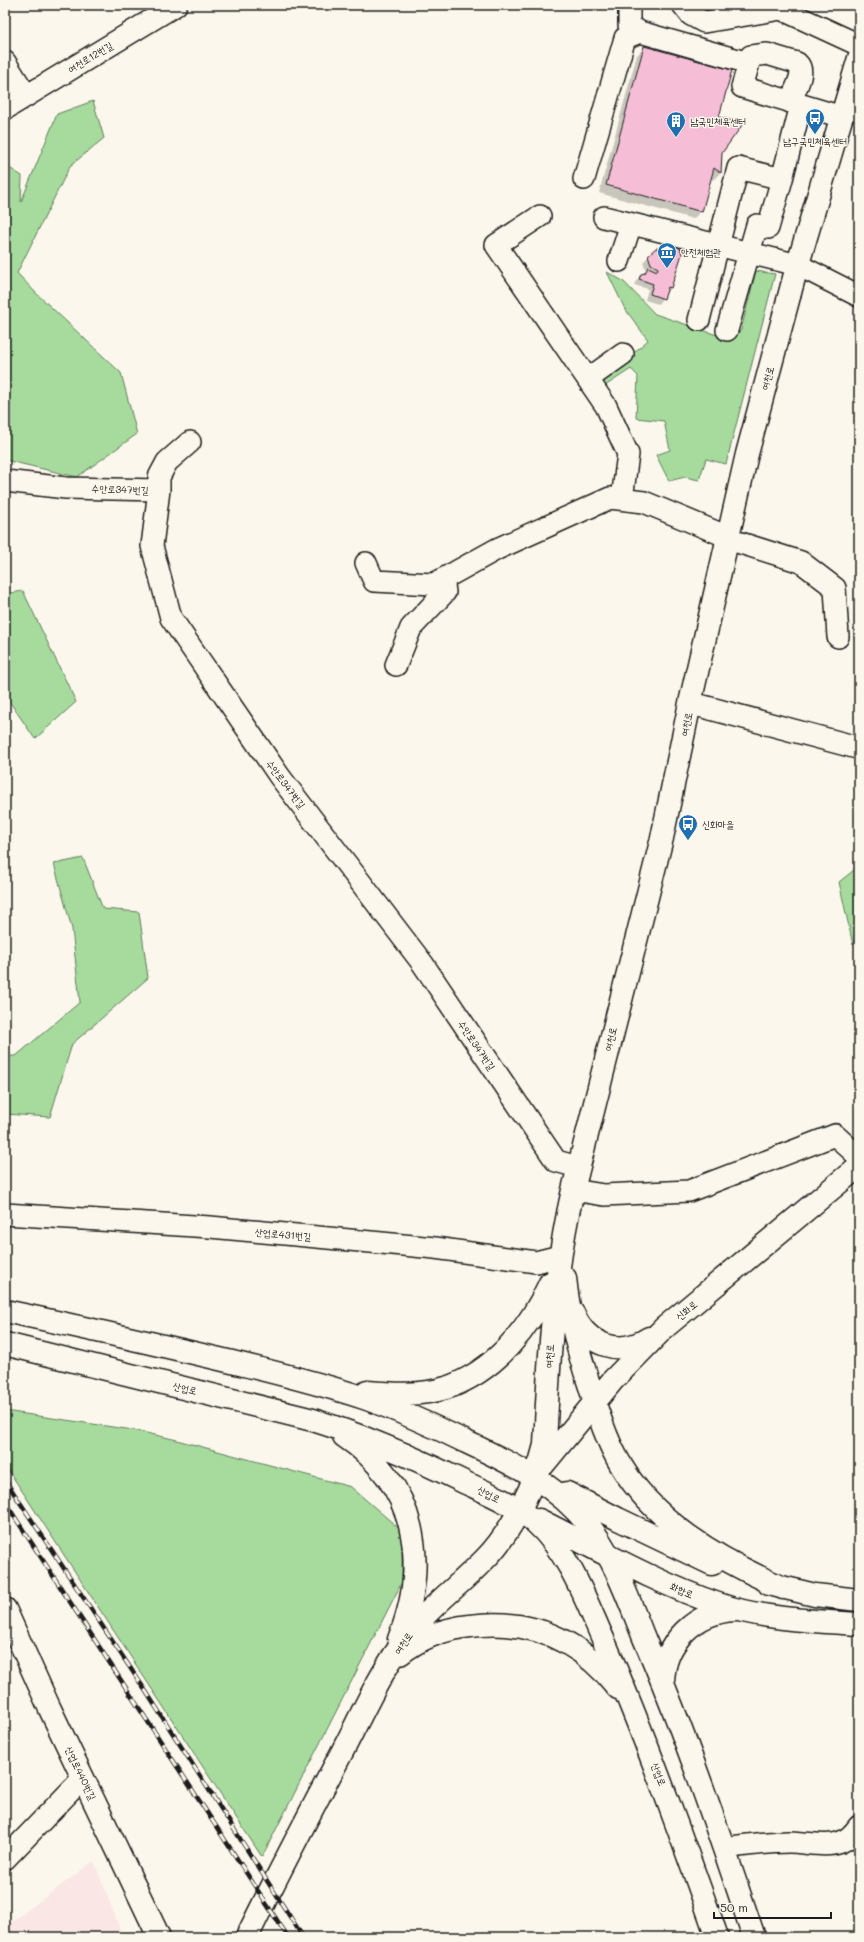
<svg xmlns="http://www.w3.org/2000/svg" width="864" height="1942" font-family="Mali,'Poor Story',sans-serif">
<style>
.built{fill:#f9e6e5}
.green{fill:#a6db9d;stroke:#617c5c}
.shadow{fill:#0003}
.building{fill:#f5bed6;stroke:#1c1c1c}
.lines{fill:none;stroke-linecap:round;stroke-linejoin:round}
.minor-casing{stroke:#1c1c1c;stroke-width:24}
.major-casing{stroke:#1c1c1c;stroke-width:25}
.minor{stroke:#fbf7ec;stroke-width:21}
.major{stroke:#fbf7ec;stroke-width:22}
.rail-casing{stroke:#1c1c1c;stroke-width:4.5}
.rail{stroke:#fbf7ec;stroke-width:3;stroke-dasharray:9;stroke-linecap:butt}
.labels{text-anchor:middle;stroke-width:3;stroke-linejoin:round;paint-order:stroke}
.street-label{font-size:10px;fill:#1c1c1c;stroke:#fbf7ec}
.poi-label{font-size:10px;fill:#1c1c1c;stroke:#fbf7ec;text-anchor:start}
</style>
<rect width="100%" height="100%" fill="#fbf7ec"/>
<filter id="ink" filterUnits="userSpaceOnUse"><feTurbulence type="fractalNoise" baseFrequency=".025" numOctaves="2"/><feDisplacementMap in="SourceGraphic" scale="8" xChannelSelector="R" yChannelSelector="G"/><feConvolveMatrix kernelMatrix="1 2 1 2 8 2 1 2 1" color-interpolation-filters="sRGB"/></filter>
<g filter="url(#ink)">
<path class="built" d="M94 1861 123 1937H5V1927Z"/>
<path class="green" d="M93 101 104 138 70 166 17 273 36 293 121 373 137 434 77 477 5 460V165L22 176 21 202 57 114Z
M756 271 775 274 726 464 706 459 699 480 685 477 669 481 656 455 670 450 664 421 636 418 638 376 631 369 605 386 598 379 629 357 648 340 625 309 607 272 623 281 655 314 723 337 730 334 738 333 741 330Z
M23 591 76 702 35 739 5 695V594Z
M83 858 103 909 139 912 148 978 72 1044 50 1117 5 1114V1056H16L80 1002 72 929 54 864Z
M859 866V923L853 945 839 882Z
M5 1411 133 1430 173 1439 351 1487 402 1531V1582L262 1857 5 1465Z"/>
<path class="shadow" d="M645 47 718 118 721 153 720 173 713 180 710 178 701 211 693 219 599 193 637 55Z
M666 244 681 254 670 288 658 304 645 300 648 289 634 285 636 281 646 270 643 262 656 249 660 250Z"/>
<path class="building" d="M644 46 732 70 719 117 743 124 722 153 721 173 714 168 702 212 606 185Z
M665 243 680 248 682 254 671 288 668 287 664 299 650 294 653 284 639 279 641 274 645 273 648 267 657 271 658 268 651 264 648 255 656 248 663 249Z"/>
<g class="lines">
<g class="minor-casing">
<path id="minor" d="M629 5V25L640 32 749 63
M683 5 691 15 704 22 781 9 859 45
M5 62 26 95
M790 102C794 91 807 72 797 63L767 54 751 56 742 87 842 117
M845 107 859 110
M5 109 176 5
M584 179 625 38 640 32
M782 179 801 105
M540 216 496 245 606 406 628 454 622 499
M604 217 798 265 859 296
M619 261 631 224
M699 320 738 168 782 179 768 228 757 225 727 330
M588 379 623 354
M190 442 167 462 159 477V490L152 546 171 618 280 777 423 964 556 1161 578 1167
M5 481 66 488 159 490
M728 539 801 562 835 588 838 637
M366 563 374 581 434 584 497 549 610 498 644 502 728 537
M396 665 411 628 445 592 443 579
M573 1190 604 1195 689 1191 835 1135 859 1157
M5 1214 210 1227 435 1248 536 1262 560 1256
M724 1848C746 1845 767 1842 789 1842 805 1842 826 1848 841 1842 849 1839 854 1833 859 1826
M5 1859 83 1778"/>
</g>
<g class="major-casing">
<path id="major" d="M690 703 859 748
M565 1278C569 1316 578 1352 590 1387 597 1411 605 1436 617 1458 650 1521 720 1560 783 1588
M5 1311C81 1327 156 1344 232 1362 277 1373 323 1384 367 1399 400 1411 431 1425 462 1440 511 1463 560 1485 593 1531 615 1561 630 1603 644 1638 686 1736 720 1836 754 1937
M573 1313C587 1346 620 1357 649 1338
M5 1344 313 1420C368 1437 415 1458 466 1483 490 1494 516 1505 536 1523 569 1553 586 1601 604 1641 646 1738 682 1837 717 1937
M367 1392C393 1394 420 1396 446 1388 494 1372 530 1328 550 1283
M344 1436C416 1484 430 1561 399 1639
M543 1465 613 1380 664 1328 859 1166
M567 1493 618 1519 712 1564
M539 1520C597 1549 656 1583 718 1604 762 1619 813 1621 859 1624
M769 1584 815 1595 859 1600
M5 1609 49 1707 159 1937
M400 1654C421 1637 444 1629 470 1626 531 1618 580 1640 618 1688
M663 1682C664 1642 695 1612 735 1610
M247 1937C277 1875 309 1815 341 1754 360 1718 377 1679 401 1645 423 1611 457 1588 485 1559 512 1532 536 1482 545 1445 549 1357 553 1277 573 1190L662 838 690 703 747 454 795 274 859 58"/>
</g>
<use href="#minor" class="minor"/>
<use href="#major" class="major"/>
<g class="rail-casing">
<path id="rail" d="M5 1480 145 1690 303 1937
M5 1502 288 1937"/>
</g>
<use href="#rail" class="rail"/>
</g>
</g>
<defs>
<g id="bus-pin" transform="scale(1)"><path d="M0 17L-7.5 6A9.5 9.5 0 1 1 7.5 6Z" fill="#1f6fb2" stroke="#fbf7ec"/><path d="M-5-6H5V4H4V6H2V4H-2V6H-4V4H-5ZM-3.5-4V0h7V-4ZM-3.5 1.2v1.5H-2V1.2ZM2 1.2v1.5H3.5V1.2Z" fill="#fff"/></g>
<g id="building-pin" transform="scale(1)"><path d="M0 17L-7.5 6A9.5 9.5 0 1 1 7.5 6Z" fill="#1f6fb2" stroke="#fbf7ec"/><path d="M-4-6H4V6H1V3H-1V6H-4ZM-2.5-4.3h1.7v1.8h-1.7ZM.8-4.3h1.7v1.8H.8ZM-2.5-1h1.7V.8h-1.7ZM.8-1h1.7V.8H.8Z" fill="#fff"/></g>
<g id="museum-pin" transform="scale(1)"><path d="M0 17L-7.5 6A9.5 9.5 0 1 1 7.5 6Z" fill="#1f6fb2" stroke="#fbf7ec"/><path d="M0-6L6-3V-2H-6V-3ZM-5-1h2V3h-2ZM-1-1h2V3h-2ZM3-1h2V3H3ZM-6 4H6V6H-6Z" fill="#fff"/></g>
</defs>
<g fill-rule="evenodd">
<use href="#bus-pin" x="815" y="118"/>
<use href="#building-pin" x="676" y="121"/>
<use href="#museum-pin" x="667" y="252"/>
<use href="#bus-pin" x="688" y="824"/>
</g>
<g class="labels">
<g class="street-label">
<text transform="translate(90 57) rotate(-31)" y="4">여천로12번길</text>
<text transform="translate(767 378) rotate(-75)" y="4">여천로</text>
<text transform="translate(120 489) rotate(2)" y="4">수안로347번길</text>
<text transform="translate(686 724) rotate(-78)" y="4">여천로</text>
<text transform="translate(286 784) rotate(53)" y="4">수안로347번길</text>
<text transform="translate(610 1039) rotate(-76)" y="4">여천로</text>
<text transform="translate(477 1045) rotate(56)" y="4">수안로347번길</text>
<text transform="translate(283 1234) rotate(5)" y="4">산업로431번길</text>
<text transform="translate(686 1310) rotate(-39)" y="4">신화로</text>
<text transform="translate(549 1356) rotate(-87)" y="4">여천로</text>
<text transform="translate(185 1388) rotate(14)" y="4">산업로</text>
<text transform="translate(489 1494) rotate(27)" y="4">산업로</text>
<text transform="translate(682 1590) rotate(24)" y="4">화합로</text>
<text transform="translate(403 1643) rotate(-55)" y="4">여천로</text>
<text transform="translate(81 1773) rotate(64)" y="4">산업로440번길</text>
<text transform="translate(659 1774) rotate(69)" y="4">산업로</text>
</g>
<g class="poi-label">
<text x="690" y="125">남국민체육센터</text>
<text x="815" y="145" text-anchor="middle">남구국민체육센터</text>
<text x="681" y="256">안전체험관</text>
<text x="702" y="828">신화마을</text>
</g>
</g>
<rect width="864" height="1942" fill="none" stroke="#fbf7ec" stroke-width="20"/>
<rect x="10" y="10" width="844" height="1922" fill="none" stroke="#1c1c1c" stroke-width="1.5" filter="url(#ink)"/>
<path d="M714 1912v6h117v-6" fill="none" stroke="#1c1c1c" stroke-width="2"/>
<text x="720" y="1912" font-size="12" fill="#1c1c1c" stroke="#fbf7ec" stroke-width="3" paint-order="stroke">50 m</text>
</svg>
